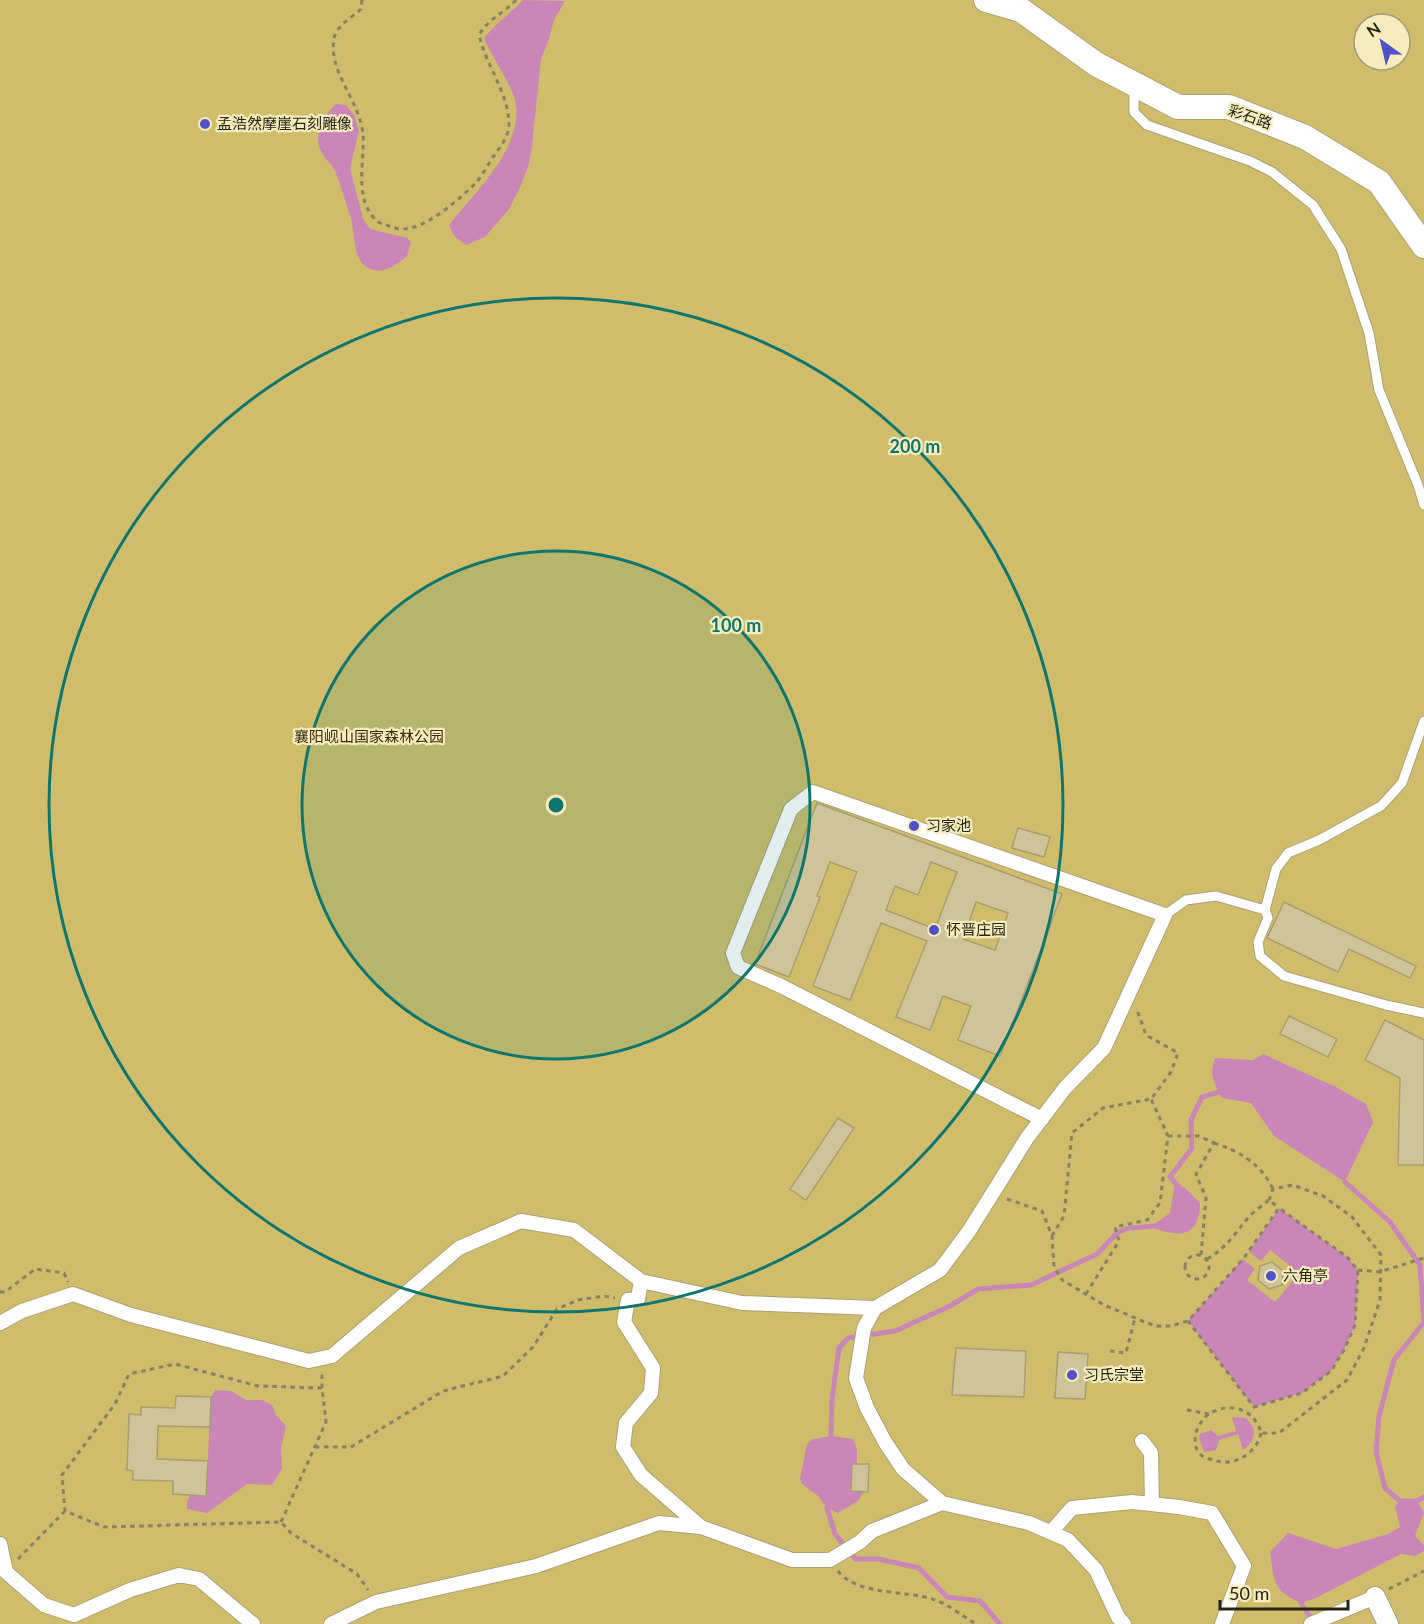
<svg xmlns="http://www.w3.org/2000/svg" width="1424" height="1624" font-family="Lato,'Noto Sans SC',sans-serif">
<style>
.green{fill:#cfbd6c;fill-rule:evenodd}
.water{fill:#cb86b8}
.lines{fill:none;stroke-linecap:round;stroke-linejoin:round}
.stream{stroke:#cb86b8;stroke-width:5}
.building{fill:#cec497;stroke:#a79e72;stroke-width:1.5;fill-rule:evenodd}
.service-casing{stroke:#aaa175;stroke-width:11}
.pedestrian-casing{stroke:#aaa175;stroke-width:16}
.minor-casing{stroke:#aaa175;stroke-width:22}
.tertiary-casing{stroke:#aaa175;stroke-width:26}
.path{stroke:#898263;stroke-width:3;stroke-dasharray:4.5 4.5;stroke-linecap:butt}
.service{stroke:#fff;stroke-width:9}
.pedestrian{stroke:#fff;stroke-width:14}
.minor{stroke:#fff;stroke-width:20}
.tertiary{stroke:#fff;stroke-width:24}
.ring{fill:none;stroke:#0f766e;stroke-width:3}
.poi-dot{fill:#5152c9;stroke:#f5ecbd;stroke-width:2}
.labels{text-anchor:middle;stroke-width:4.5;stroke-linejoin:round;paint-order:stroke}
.street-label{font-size:15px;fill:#272311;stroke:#f5ecbd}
.poi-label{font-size:15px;fill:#272311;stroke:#f5ecbd;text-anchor:start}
.park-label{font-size:15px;fill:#362e08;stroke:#f5ecbd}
.centre{fill:#0f766e;stroke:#f5ecbd;stroke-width:3}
.ring-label{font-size:18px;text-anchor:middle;font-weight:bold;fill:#0f766e;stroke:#f5ecbd;stroke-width:4.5;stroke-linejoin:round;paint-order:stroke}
</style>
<rect width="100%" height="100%" fill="#f5ecbd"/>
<path class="green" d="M0 0H1424V1624H0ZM1364 24H1400V60H1364Z"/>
<path class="water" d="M523 0 565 1 554 20 548 42 541 59 532 146 529 164 521 185 509 209 485 237 466 245 454 236 449 225C474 193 529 142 514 97 508 79 492 57 484 39 494 24 510 14 523 0Z
M336 104 346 105 354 115 359 131 350 168 363 219 370 229 407 238 411 242 407 256C397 264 385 275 370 269 351 261 356 232 350 215 345 201 341 185 335 171 329 160 318 154 318 139 319 122 325 115 336 104Z
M1263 1054 1336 1087 1366 1104 1373 1122 1345 1182 1274 1136 1251 1103 1222 1098C1213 1081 1209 1076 1215 1058L1253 1060Z
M1175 1183 1185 1188 1200 1203C1199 1241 1177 1236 1150 1227L1170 1213Z
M1279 1208 1347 1257 1358 1270 1355 1325 1344 1350 1331 1371 1302 1393 1254 1407 1188 1321 1243 1259 1255 1269 1247 1280 1275 1302 1299 1273 1270 1250 1261 1261 1249 1252Z
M215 1390 231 1391 246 1400H262L272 1405 276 1415 286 1426 281 1448 282 1469 272 1485 247 1484 207 1513 187 1509V1501L191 1495H206L211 1397Z
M1232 1417 1246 1418C1258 1430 1256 1441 1243 1450L1238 1434 1219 1440 1216 1450 1204 1452 1199 1438 1200 1434 1211 1430 1218 1436 1236 1431Z
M831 1436 853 1439 857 1449V1464H852L851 1491H864L858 1501 838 1513 827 1508 818 1496 802 1484 800 1478 807 1444 813 1439Z
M1400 1501H1417L1424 1512 1415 1536 1424 1545V1551L1415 1556 1401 1554 1316 1598 1301 1603C1273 1591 1274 1581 1270 1552L1288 1533 1336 1549 1388 1534 1400 1527 1395 1506Z"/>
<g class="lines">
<path class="stream" d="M1345 1182 1390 1222 1420 1265 1424 1322 1394 1360 1379 1416 1376 1452 1385 1488 1400 1501H1417L1424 1497
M1180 1188 1170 1177 1192 1148 1191 1120 1202 1097 1219 1092
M831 1436 832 1399 839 1348 848 1338 895 1331 950 1306 978 1289 1031 1285 1097 1254 1117 1233 1129 1228 1156 1226
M827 1508 835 1534 855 1559H879L919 1568 947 1597 980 1601 1000 1624
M1301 1603 1314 1623"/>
</g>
<path class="building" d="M817 803 1062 894 1000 1056 958 1040 971 1006 943 996 930 1030 896 1017 927 941 881 923 850 1000 813 986 857 872 830 862 817 896 820 897 789 977 755 964ZM931 862 957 872 935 929 886 910 895 886 918 895ZM976 902 1008 913 995 950 963 939Z
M1018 828 1050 837 1044 857 1012 848Z
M1284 902 1416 966 1410 978 1349 949 1338 972 1267 938Z
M1289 1016 1337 1039 1328 1057 1280 1034Z
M1385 1020 1424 1040V1165H1398L1400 1078 1365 1060Z
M838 1118 854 1128 806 1200 790 1189Z
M1272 1262 1283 1271 1282 1285 1269 1289 1258 1280 1260 1266Z
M956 1348 1026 1351 1024 1397 952 1395Z
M1058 1352 1088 1354 1085 1399 1055 1398Z
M176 1396 211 1397 210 1427 158 1426 157 1459 208 1461 206 1496 173 1494V1481L133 1480V1471L127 1470 129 1414 141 1415V1407L175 1408Z
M852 1464H869L868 1492 851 1491Z"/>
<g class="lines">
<g class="service-casing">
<path id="service" d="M1134 87V112L1147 125 1250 161 1272 172 1313 205 1341 249 1369 333 1379 390 1418 485 1424 505
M1265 910 1276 869 1288 853 1319 840 1381 806 1402 783 1424 721
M1165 915 1186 900 1216 896 1265 910 1268 918 1258 942 1260 956 1284 976 1386 1005 1424 1013"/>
</g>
<g class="pedestrian-casing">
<path id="pedestrian" d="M641 1281 638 1299 628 1300 624 1322 653 1368 651 1393 626 1423 623 1447 641 1475 701 1527 792 1560H830L860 1542 872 1531 942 1503
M875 1308 864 1328 856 1378 867 1408 885 1442 903 1469 942 1503 1029 1523 1068 1540 1096 1570 1118 1617 1124 1624
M0 1323 22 1311 73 1294 131 1315 309 1361 332 1356 459 1248 521 1221 574 1230 641 1281 742 1303 875 1308 940 1270 969 1231 1027 1138 1065 1088 1104 1048 1165 915 813 792 791 809 733 953 738 967 781 986 1042 1119
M1142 1441 1151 1453 1152 1504
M1051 1532 1072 1508 1132 1502 1179 1507 1212 1513 1244 1566 1222 1624
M0 1544 6 1572 44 1605 74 1615 130 1590 179 1575 199 1579 253 1624
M331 1624 376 1602 536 1566 659 1523 701 1527
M1311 1624 1375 1597"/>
</g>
<g class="minor-casing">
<path id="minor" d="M1375 1597 1388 1624"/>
</g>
<g class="tertiary-casing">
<path id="tertiary" d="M986 0 1021 10 1096 64 1178 107H1229L1305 137 1379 182 1424 246"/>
</g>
<path class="path" d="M362 0 361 9C352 18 336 25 334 39 328 72 360 101 363 134 365 162 353 199 377 221 380 224 385 224 389 226 393 227 399 230 403 229 426 229 459 199 475 184 482 176 487 166 493 157 499 149 509 136 509 125 509 93 486 66 479 35 490 17 502 15 516 0
M1168 1136H1199L1214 1143 1196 1174 1206 1198 1201 1255
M1214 1143C1241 1152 1260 1163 1273 1189
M1007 1199 1042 1211 1052 1236 1054 1267 1062 1280 1104 1305 1155 1326H1171L1188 1321 1243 1259 1279 1208 1347 1257 1358 1270 1355 1325 1344 1350 1331 1371 1302 1393 1254 1407 1188 1321
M1052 1236 1064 1216 1072 1133 1103 1108 1151 1099 1171 1072 1178 1053 1146 1035 1137 1010
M1185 1267a12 12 0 1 1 24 0a12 12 0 1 1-24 0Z
M1207 1259C1225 1249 1234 1235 1247 1219 1253 1212 1262 1206 1269 1200L1279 1208
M1358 1270 1379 1272 1424 1258
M0 1292H5L35 1269 64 1273 68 1282
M1086 1294 1119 1241 1115 1227 1147 1220 1160 1203 1168 1136 1151 1099
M1110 1351 1126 1353 1135 1318
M322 1388V1372
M1187 1410 1209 1414
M1261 1433C1257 1452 1235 1468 1214 1460 1211 1459 1204 1458 1201 1455 1189 1444 1197 1422 1209 1414 1230 1401 1255 1409 1261 1433H1279L1347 1380 1364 1348 1380 1300 1381 1255 1352 1217 1323 1196 1293 1185 1273 1189 1269 1200
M315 1447H351L443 1391 503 1376 533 1347 557 1309 578 1300 604 1296 615 1298
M281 1522 326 1422 322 1388 258 1386 175 1364 129 1374 115 1404 62 1475 65 1511 104 1527 281 1522 291 1533 357 1574 368 1590
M18 1559 65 1511
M838 1571C857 1596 908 1590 935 1600 949 1605 963 1616 976 1624
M1389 1589 1424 1571"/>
<use href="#service" class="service"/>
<use href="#pedestrian" class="pedestrian"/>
<use href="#minor" class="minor"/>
<use href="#tertiary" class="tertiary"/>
</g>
<circle cx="556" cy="805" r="254" fill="#0f766e" fill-opacity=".12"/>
<g class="ring">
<circle cx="556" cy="805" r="254"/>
<circle cx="556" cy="805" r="507"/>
</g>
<g class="poi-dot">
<circle cx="205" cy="124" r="6"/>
<circle cx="914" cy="826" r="6"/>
<circle cx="934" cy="930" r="6"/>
<circle cx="1271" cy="1276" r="6"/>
<circle cx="1072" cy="1375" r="6"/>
</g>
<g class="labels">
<g class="street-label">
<text transform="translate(1250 117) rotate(19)" y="5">彩石路</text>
</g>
<g class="poi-label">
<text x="217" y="129">孟浩然摩崖石刻雕像</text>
<text x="926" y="831">习家池</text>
<text x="946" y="935">怀晋庄园</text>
<text x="1283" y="1281">六角亭</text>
<text x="1084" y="1380">习氏宗堂</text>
</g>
<g class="park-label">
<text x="369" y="742">襄阳岘山国家森林公园</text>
</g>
</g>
<circle cx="556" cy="805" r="9" class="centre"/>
<g class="ring-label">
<text x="915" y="453">200 m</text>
<text x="736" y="632">100 m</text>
</g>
<g transform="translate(1382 42) rotate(326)"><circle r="28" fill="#f5ecbd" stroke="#a39c78" stroke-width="1.5"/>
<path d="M0-4.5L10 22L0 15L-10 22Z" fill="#5152c9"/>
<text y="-9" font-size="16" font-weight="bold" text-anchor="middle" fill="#272311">N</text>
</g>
<path d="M1220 1600v9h128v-9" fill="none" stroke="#272311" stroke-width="3"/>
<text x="1229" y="1600" font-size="18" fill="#272311" stroke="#f5ecbd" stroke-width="4.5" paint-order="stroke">50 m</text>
</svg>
